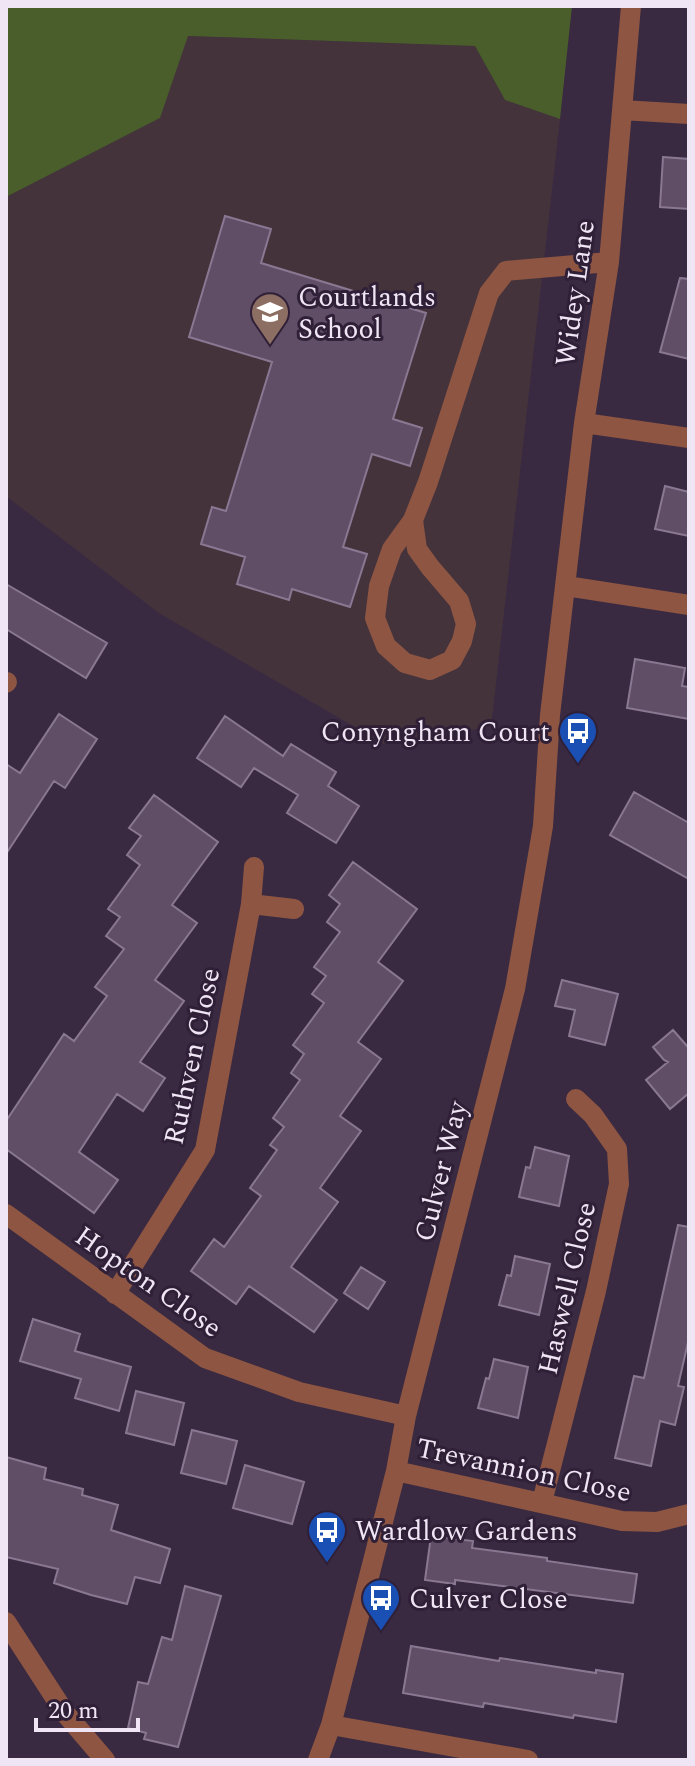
<svg xmlns="http://www.w3.org/2000/svg" width="695" height="1766" font-family="Spectral,serif">
<style>
.education{fill:#45333c}
.green{fill:#4a5e2b}
.building{fill:#604e67;stroke:#8a7893;stroke-width:2}
.lines{fill:none;stroke-linecap:round;stroke-linejoin:round}
.minor{stroke:#8e5642;stroke-width:20}
.labels{text-anchor:middle;stroke-width:6;stroke-linejoin:round;paint-order:stroke}
.street-label{font-size:28px;fill:#efe5f4;stroke:#302037}
.poi-label{font-size:28px;fill:#efe5f4;stroke:#302037;text-anchor:start}
</style>
<rect width="100%" height="100%" fill="#3a2a41"/>
<path class="education" d="M187 36 475 46 505 100 560 119 491 727 384 744 159 613 6 496V197L160 118Z"/>
<path class="green" d="M6 6H572L560 119 505 100 475 46 188 36 160 118 6 197Z"/>
<path class="building" d="M663 157 689 159V209L660 207Z
M225 216 271 229 261 263 426 313 393 419 422 428 410 466 372 454 343 547 367 554 350 607 292 589 289 600 237 584 245 557 201 544 212 507 226 511 272 362 189 337Z
M680 278 689 279V359L660 352Z
M665 486 689 492V536L655 529Z
M6 584 107 643 86 678 6 629Z
M635 659 685 668 682 686 689 687V719L627 708Z
M59 714 97 739 65 788 54 781 6 854V764L20 773Z
M225 716 283 756 291 744 336 772 328 786 359 806 336 843 287 813 298 795 254 768 241 787 197 758Z
M634 792 689 823V879L610 835Z
M154 795 218 842 172 905 197 923 155 980 184 1001 140 1062 165 1078 143 1111 117 1094 79 1152 118 1180 94 1213 6 1149V1121L64 1034 74 1041 107 996 95 987 124 949 106 936 120 917 108 909 140 865 127 855 141 836 129 828Z
M353 862 417 909 378 962 403 981 358 1042 381 1059 340 1116 361 1131 320 1188 338 1202 291 1267 337 1300 314 1332 249 1286 236 1304 191 1271 214 1239 224 1247 261 1196 250 1188 277 1150 270 1145 284 1127 273 1118 300 1080 291 1073 304 1054 293 1045 324 1003 312 994 326 976 314 967 340 932 327 922 340 904 329 895Z
M562 980 618 994 605 1045 569 1036 575 1010 555 1006Z
M673 1030 687 1046 689 1044V1093L670 1109 646 1080 668 1062 664 1060 653 1047Z
M535 1147 569 1156 559 1206 519 1197 526 1167 530 1168Z
M678 1225 689 1227V1338L678 1386 684 1387 675 1425 660 1421 651 1466 615 1458 634 1376 644 1378Z
M515 1256 550 1264 539 1315 499 1305 507 1275 511 1276Z
M361 1267 385 1282 368 1309 344 1293Z
M33 1319 80 1334 75 1351 131 1367 119 1411 75 1398 81 1379 20 1361Z
M494 1359 528 1367 518 1418 478 1408 486 1378 489 1379Z
M136 1391 184 1403 174 1445 126 1433Z
M192 1430 237 1441 226 1484 181 1473Z
M6 1457 46 1468 44 1479 83 1489 82 1495 118 1505 111 1530 170 1549 160 1583 135 1577 127 1604 91 1595 54 1583 58 1569 6 1557Z
M245 1465 304 1482 292 1524 233 1508Z
M431 1536 473 1541 472 1548 547 1558V1561L637 1574 633 1603 455 1580V1584L425 1580Z
M185 1586 221 1596 178 1747 144 1739 146 1733 128 1728 138 1682 148 1684 162 1637 172 1640Z
M411 1646 499 1661 500 1658 596 1673V1670L623 1674 616 1722 574 1715 573 1718 484 1703 483 1707 403 1693Z"/>
<g class="lines">
<path class="minor" d="M622 110 689 114
M584 423 689 438
M413 520 392 549 379 586 375 618 386 646 405 663 430 670 452 660 462 641 466 624 459 601 430 567 417 549 413 520 428 482 489 293 506 271 609 262
M566 586 689 605
M6 683 7 682
M251 904 294 909
M6 1214 205 1358 299 1392 406 1416
M115 1294 205 1150 251 904 254 867
M396 1471 622 1521 657 1522 689 1514
M542 1502 596 1291 619 1184 617 1149 593 1115 576 1099
M6 1622 65 1713 105 1760
M331 1725 528 1760
M318 1760 331 1725 396 1471 406 1416 515 989 543 826 550 715 584 423 609 262 631 6"/>
</g>
<defs>
<g id="school-pin" transform="scale(2)"><path d="M0 17L-7.5 6A9.5 9.5 0 1 1 7.5 6Z" fill="#8d6e63" stroke="#302037"/><path d="M0-5L7-2L0 1L-7-2ZM-4 1L0 2.5L4 1V4Q0 6-4 4Z" fill="#fff"/></g>
<g id="bus-pin" transform="scale(2)"><path d="M0 17L-7.5 6A9.5 9.5 0 1 1 7.5 6Z" fill="#1a4fb4" stroke="#302037"/><path d="M-5-6H5V4H4V6H2V4H-2V6H-4V4H-5ZM-3.5-4V0h7V-4ZM-3.5 1.2v1.5H-2V1.2ZM2 1.2v1.5H3.5V1.2Z" fill="#fff"/></g>
</defs>
<g fill-rule="evenodd">
<use href="#school-pin" x="270" y="312"/>
<use href="#bus-pin" x="578" y="731"/>
<use href="#bus-pin" x="327" y="1530"/>
<use href="#bus-pin" x="381" y="1598"/>
</g>
<g class="labels">
<g class="street-label">
<text transform="translate(574 293) rotate(-82)" y="10">Widey Lane</text>
<text transform="translate(191 1056) rotate(-78)" y="10">Ruthven Close</text>
<text transform="translate(440 1171) rotate(-76)" y="10">Culver Way</text>
<text transform="translate(149 1281) rotate(35)" y="10">Hopton Close</text>
<text transform="translate(566 1288) rotate(-77)" y="10">Haswell Close</text>
<text transform="translate(524 1469) rotate(12)" y="10">Trevannion Close</text>
</g>
<g class="poi-label">
<text x="298" y="306">Courtlands<tspan x="298" dy="32">School</tspan></text>
<text x="550" y="741" text-anchor="end">Conyngham Court</text>
<text x="355" y="1540">Wardlow Gardens</text>
<text x="409" y="1608">Culver Close</text>
</g>
</g>
<rect width="695" height="1766" fill="none" stroke="#efe5f4" stroke-width="16"/>
<path d="M36 1718v12h102v-12" fill="none" stroke="#efe5f4" stroke-width="4"/>
<text x="48" y="1718" font-size="24" fill="#efe5f4" stroke="#302037" stroke-width="6" paint-order="stroke">20 m</text>
</svg>
